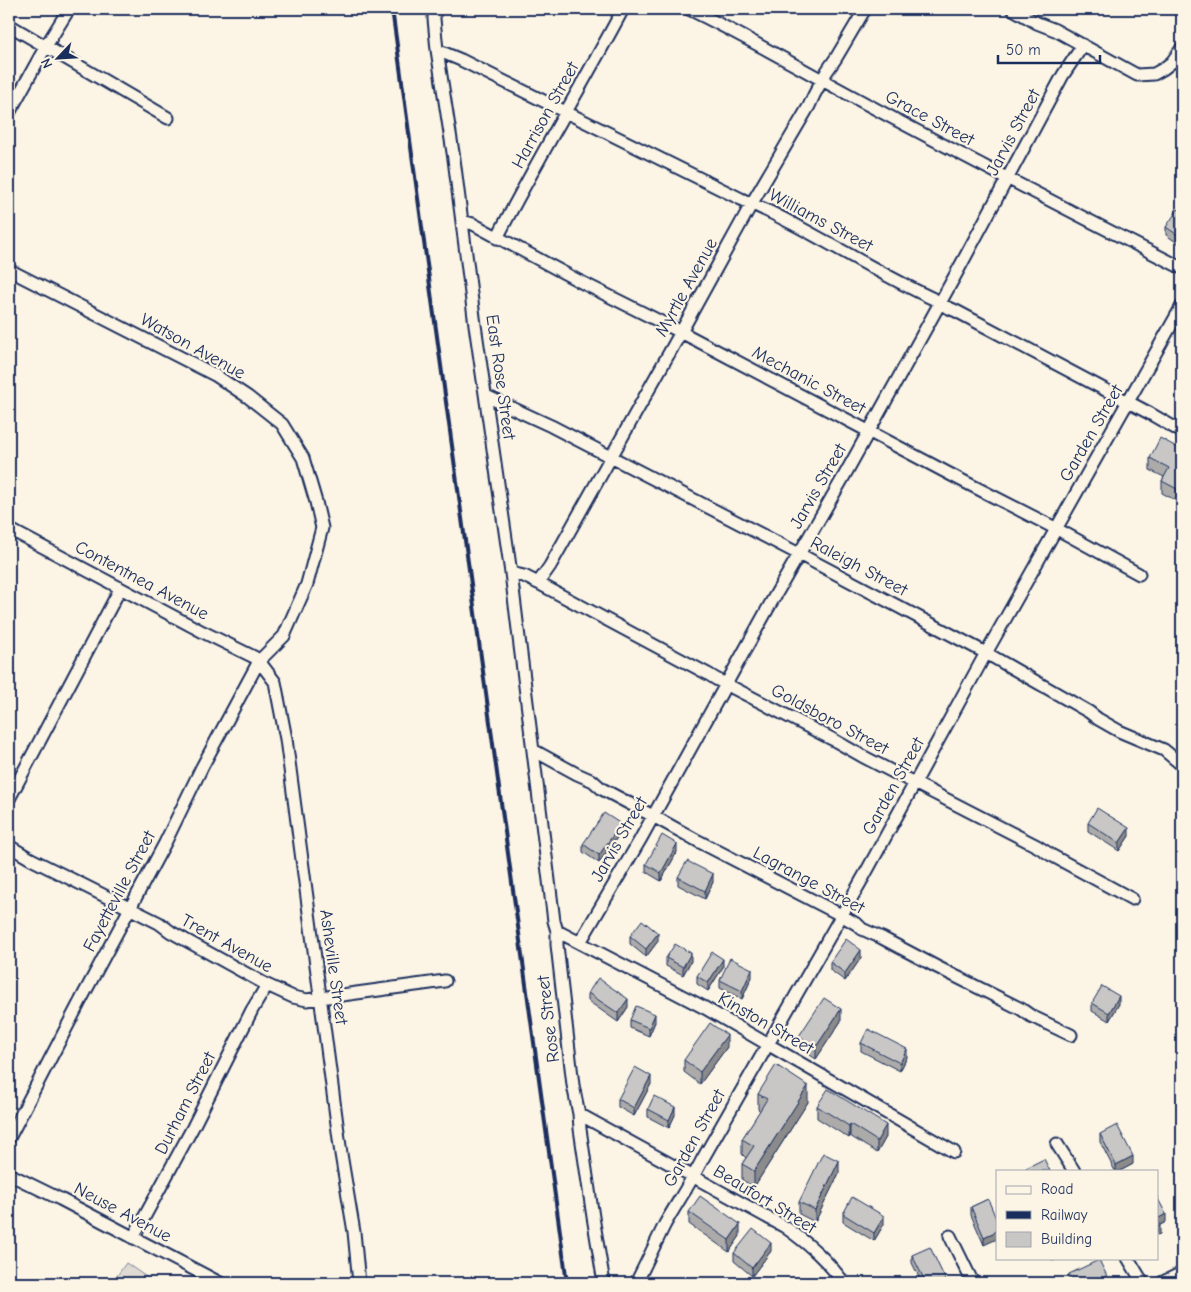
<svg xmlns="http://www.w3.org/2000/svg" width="1191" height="1292" font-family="'Comic Neue',sans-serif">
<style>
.green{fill:#dfdbd4;stroke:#7d8599}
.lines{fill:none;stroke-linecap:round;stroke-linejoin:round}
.minor-casing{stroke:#1b2f5e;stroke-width:15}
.minor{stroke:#fcf5e5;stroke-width:11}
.rail{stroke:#1b2f5e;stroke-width:4}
.wall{fill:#acabaa;stroke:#1b2f5e}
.shaded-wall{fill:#8c8b8b;stroke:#1b2f5e}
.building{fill:#c8c7c6;stroke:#1b2f5e}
.labels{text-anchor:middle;stroke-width:4.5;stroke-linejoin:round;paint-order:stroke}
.street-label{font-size:18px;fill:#1b2f5e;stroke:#fcf5e5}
</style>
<rect width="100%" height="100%" fill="#fcf5e5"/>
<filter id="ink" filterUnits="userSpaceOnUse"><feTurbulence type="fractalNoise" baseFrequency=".02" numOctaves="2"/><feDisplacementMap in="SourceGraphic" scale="10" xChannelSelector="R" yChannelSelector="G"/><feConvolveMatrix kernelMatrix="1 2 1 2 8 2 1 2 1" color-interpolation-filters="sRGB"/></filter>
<g filter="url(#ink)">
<path class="green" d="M126 1263 155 1283H112Z"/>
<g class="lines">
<g class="minor-casing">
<path id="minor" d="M434 9V19L437 50 454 159 475 325 511 573 554 921 557 931V945L573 1085 579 1114 580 1129 593 1217 604 1283
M689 9C743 35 794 65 846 93 957 153 1070 211 1182 268
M1013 9 1037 23 1055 30 1137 75 1154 74 1163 69 1172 62 1182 48
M9 25 168 118
M437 50 461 60 741 199C810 228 871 271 938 301L942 305 956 311 1149 413 1182 432
M9 113 46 46 69 9
M462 221 473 224 579 281 681 332 959 479 1057 529 1139 574
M497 238C537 160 582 86 623 9
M9 270 215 375 248 397 282 424 303 458 316 502 322 528 307 584 284 636 259 661 202 767 165 843 84 994 9 1138
M486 396 551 426 799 554 986 653 1089 712 1098 719 1119 731 1164 750 1182 765
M9 529 203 632 254 657 259 661 275 682 286 739 341 1154 354 1232 359 1283
M511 573 524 576 538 583 708 674 716 679 832 739 862 756 1037 846 1051 855 1132 899
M538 583 550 566 681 332 752 203 809 106 814 95 827 71 836 58 865 9
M533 750 577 774 593 781 602 789 653 816 698 841 841 915 858 925 862 929 882 938 937 967 1021 1009 1031 1016 1071 1035
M9 799 120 589
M9 846 31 859 159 923 171 932 267 985 293 997 307 1000 320 998 445 981
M557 931 705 1008 954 1152
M582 944V939L640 840 772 601 843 478 956 274 1063 75 1083 45
M579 1114 785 1227C810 1245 826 1259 844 1283
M1057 1144 1074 1171
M9 1174 60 1199 220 1283
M950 1236 973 1283
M133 1238 193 1127 252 1010 267 985
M1128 1258 1143 1283
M636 1283C646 1264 655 1244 665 1224 677 1203 691 1182 702 1160L864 876 986 653 1182 306
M1161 1283 1182 1273"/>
</g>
<use href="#minor" class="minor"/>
<path class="rail" d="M392 9 567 1283"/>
</g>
<path class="wall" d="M1182 211V246L1166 235V227Z
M1182 450 1177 501 1162 493V481L1164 477 1150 470V458Z
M1088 823 1129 836 1119 851 1088 831Z
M621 832 599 863 583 852V844Z
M677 852 661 881 646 872V864Z
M678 877 713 882 705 899 678 885Z
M630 936 658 941 646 957 630 944Z
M666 958 691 961 683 975 666 966Z
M861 958 845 981 830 970V962Z
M723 967 708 991 697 984V976Z
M752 977 742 999 720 988V980Z
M588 993 628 1007 618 1022 588 1001Z
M1092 1003 1119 1004 1109 1021 1092 1011Z
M630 1020 655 1022 649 1036 630 1028Z
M841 1021 816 1059 799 1048V1036Z
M861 1043 907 1057 900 1071 861 1051Z
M727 1047 700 1084 684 1072V1060Z
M651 1084 634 1116 618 1107V1099Z
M758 1094 808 1102 754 1187 742 1180V1164L746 1158 742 1154V1139L760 1111 758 1109Z
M817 1106 886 1137 877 1153 850 1136 849 1138 817 1118Z
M648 1109 675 1115 669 1128 648 1117Z
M1100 1134 1133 1164 1120 1171H1115L1100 1142Z
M839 1173 815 1222 799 1214V1202Z
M988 1199 984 1245 971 1215V1207Z
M689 1212 740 1236 729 1252 689 1224Z
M843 1214 884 1224 874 1241 843 1222Z
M771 1251 752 1276 734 1261V1253Z
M912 1255 947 1283H922L912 1263Z
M1069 1274 1107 1283H1069Z"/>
<path class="shaded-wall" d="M1182 479V491L1177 501V489Z
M621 824V832L599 863V855Z
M1129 828V836L1119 851V843Z
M677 844V852L661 881V873Z
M713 874V882L705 899V891Z
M658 933V941L646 957V949Z
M861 950V958L845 981V973Z
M691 953V961L683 975V967Z
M723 959V967L708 991V983Z
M752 969V977L742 999V991Z
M1119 996V1004L1109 1021V1013Z
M628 999V1007L618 1022V1013Z
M841 1009V1021L816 1059V1047Z
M655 1014V1022L649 1036V1028Z
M727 1035V1047L700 1084V1072Z
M907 1049V1057L900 1071V1063Z
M651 1076V1084L634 1116V1108Z
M808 1086V1102L754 1187V1171Z
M675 1107V1115L669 1128V1120Z
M850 1124V1136L849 1138V1126Z
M886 1125V1137L877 1153V1141Z
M1133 1156V1164L1120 1171H1116V1165Z
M839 1161V1173L815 1222V1210Z
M1166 1214V1222L1157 1227V1219Z
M884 1216V1224L874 1241V1233Z
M740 1224V1236L729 1252V1240Z
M1160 1226V1234L1157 1235V1227Z
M997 1231V1239L984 1245V1237Z
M771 1243V1251L752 1276V1268Z
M1052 1258H1058L1052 1261Z
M1107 1276V1283H1091Z"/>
<path class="building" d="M1178 209 1182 211V238L1166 227Z
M1160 438 1182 450V479L1177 489 1162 481 1169 468 1150 458Z
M1097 808 1129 828 1119 843 1088 823Z
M604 813 621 824 599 855 583 844Z
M662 835 677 844 661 873 646 864Z
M687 861 713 874 705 891 678 877Z
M642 920 658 933 646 949 630 936Z
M846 939 861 950 845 973 830 962Z
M675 944 691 953 683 967 666 958Z
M712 952 723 959 708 983 697 976Z
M730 958 752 969 742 991 720 980Z
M598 978 628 999 618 1013 588 993Z
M1102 986 1119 996 1109 1013 1092 1003Z
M824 998 841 1009 816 1047 799 1036Z
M636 1006 655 1014 649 1028 630 1020Z
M710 1023 727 1035 700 1072 684 1060Z
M868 1029 907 1049 900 1063 861 1043Z
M776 1065 808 1086 754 1171 742 1164 754 1146 742 1139 767 1099 758 1094Z
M635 1067 651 1076 634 1108 618 1099Z
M828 1089 886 1125 877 1141 850 1124 849 1126 817 1106Z
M654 1096 675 1107 669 1120 648 1109Z
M1117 1125 1133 1156 1116 1165 1100 1134Z
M823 1153 839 1161 815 1210 799 1202Z
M1044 1159 1050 1171H1027L1026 1168Z
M700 1196 740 1224 729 1240 689 1212Z
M852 1197 884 1216 874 1233 843 1214Z
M1157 1197 1166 1214 1157 1219Z
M988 1199 997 1221V1231L984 1237 971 1207Z
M1157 1219 1160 1226 1157 1227Z
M753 1229 771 1243 752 1268 734 1253Z
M930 1247 947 1283H926L912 1255Z
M1099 1260 1107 1276 1091 1283H1073L1069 1274Z"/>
</g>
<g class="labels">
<g class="street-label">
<text transform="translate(545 115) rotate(-61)" y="6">Harrison Street</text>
<text transform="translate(930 118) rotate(28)" y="6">Grace Street</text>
<text transform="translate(1013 132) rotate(-62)" y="6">Jarvis Street</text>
<text transform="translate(821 220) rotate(28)" y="6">Williams Street</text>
<text transform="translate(686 287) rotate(-61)" y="6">Myrtle Avenue</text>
<text transform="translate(193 346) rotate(29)" y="6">Watson Avenue</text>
<text transform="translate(501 377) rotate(82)" y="6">East Rose Street</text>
<text transform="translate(809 380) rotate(28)" y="6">Mechanic Street</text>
<text transform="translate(1091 433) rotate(-60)" y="6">Garden Street</text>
<text transform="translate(818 486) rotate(-60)" y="6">Jarvis Street</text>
<text transform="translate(859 566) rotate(28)" y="6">Raleigh Street</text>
<text transform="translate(142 580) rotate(28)" y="6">Contentnea Avenue</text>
<text transform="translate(830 719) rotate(28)" y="6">Goldsboro Street</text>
<text transform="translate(893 786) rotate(-61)" y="6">Garden Street</text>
<text transform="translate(619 839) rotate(-60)" y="6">Jarvis Street</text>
<text transform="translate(809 880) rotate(28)" y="6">Lagrange Street</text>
<text transform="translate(119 891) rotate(-62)" y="6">Fayetteville Street</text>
<text transform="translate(227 943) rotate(29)" y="6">Trent Avenue</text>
<text transform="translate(334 967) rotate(82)" y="6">Asheville Street</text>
<text transform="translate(548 1019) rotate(-97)" y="6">Rose Street</text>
<text transform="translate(766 1023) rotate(30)" y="6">Kinston Street</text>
<text transform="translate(185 1103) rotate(-63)" y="6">Durham Street</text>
<text transform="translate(694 1138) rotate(-61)" y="6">Garden Street</text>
<text transform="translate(765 1199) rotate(31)" y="6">Beaufort Street</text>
<text transform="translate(123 1212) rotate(28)" y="6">Neuse Avenue</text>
</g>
</g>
<rect width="1191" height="1292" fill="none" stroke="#fcf5e5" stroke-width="30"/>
<rect x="15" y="15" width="1161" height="1262" fill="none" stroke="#1b2f5e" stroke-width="2" filter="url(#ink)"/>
<rect x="996" y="1170" width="162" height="90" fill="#fcf5e5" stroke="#a2a6af"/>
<rect x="1006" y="1186" width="25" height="8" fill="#fcf5e5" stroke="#a2a6af"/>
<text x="1041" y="1194" font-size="15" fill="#1b2f5e">Road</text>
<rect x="1006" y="1211" width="25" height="8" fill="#1b2f5e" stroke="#a2a6af"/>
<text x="1041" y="1220" font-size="15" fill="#1b2f5e">Railway</text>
<rect x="1006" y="1232" width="25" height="15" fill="#c8c7c6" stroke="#a2a6af"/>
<text x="1041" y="1244" font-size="15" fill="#1b2f5e">Building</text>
<g transform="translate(58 58) rotate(245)" stroke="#fcf5e5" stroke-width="4" paint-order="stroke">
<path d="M0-4L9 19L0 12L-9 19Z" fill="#1b2f5e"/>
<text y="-8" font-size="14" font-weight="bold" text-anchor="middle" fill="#1b2f5e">N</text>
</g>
<path d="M998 55v8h102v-8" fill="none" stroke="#1b2f5e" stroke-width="2.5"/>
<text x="1006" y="55" font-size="15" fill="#1b2f5e" stroke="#fcf5e5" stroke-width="4" paint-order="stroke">50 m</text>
</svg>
